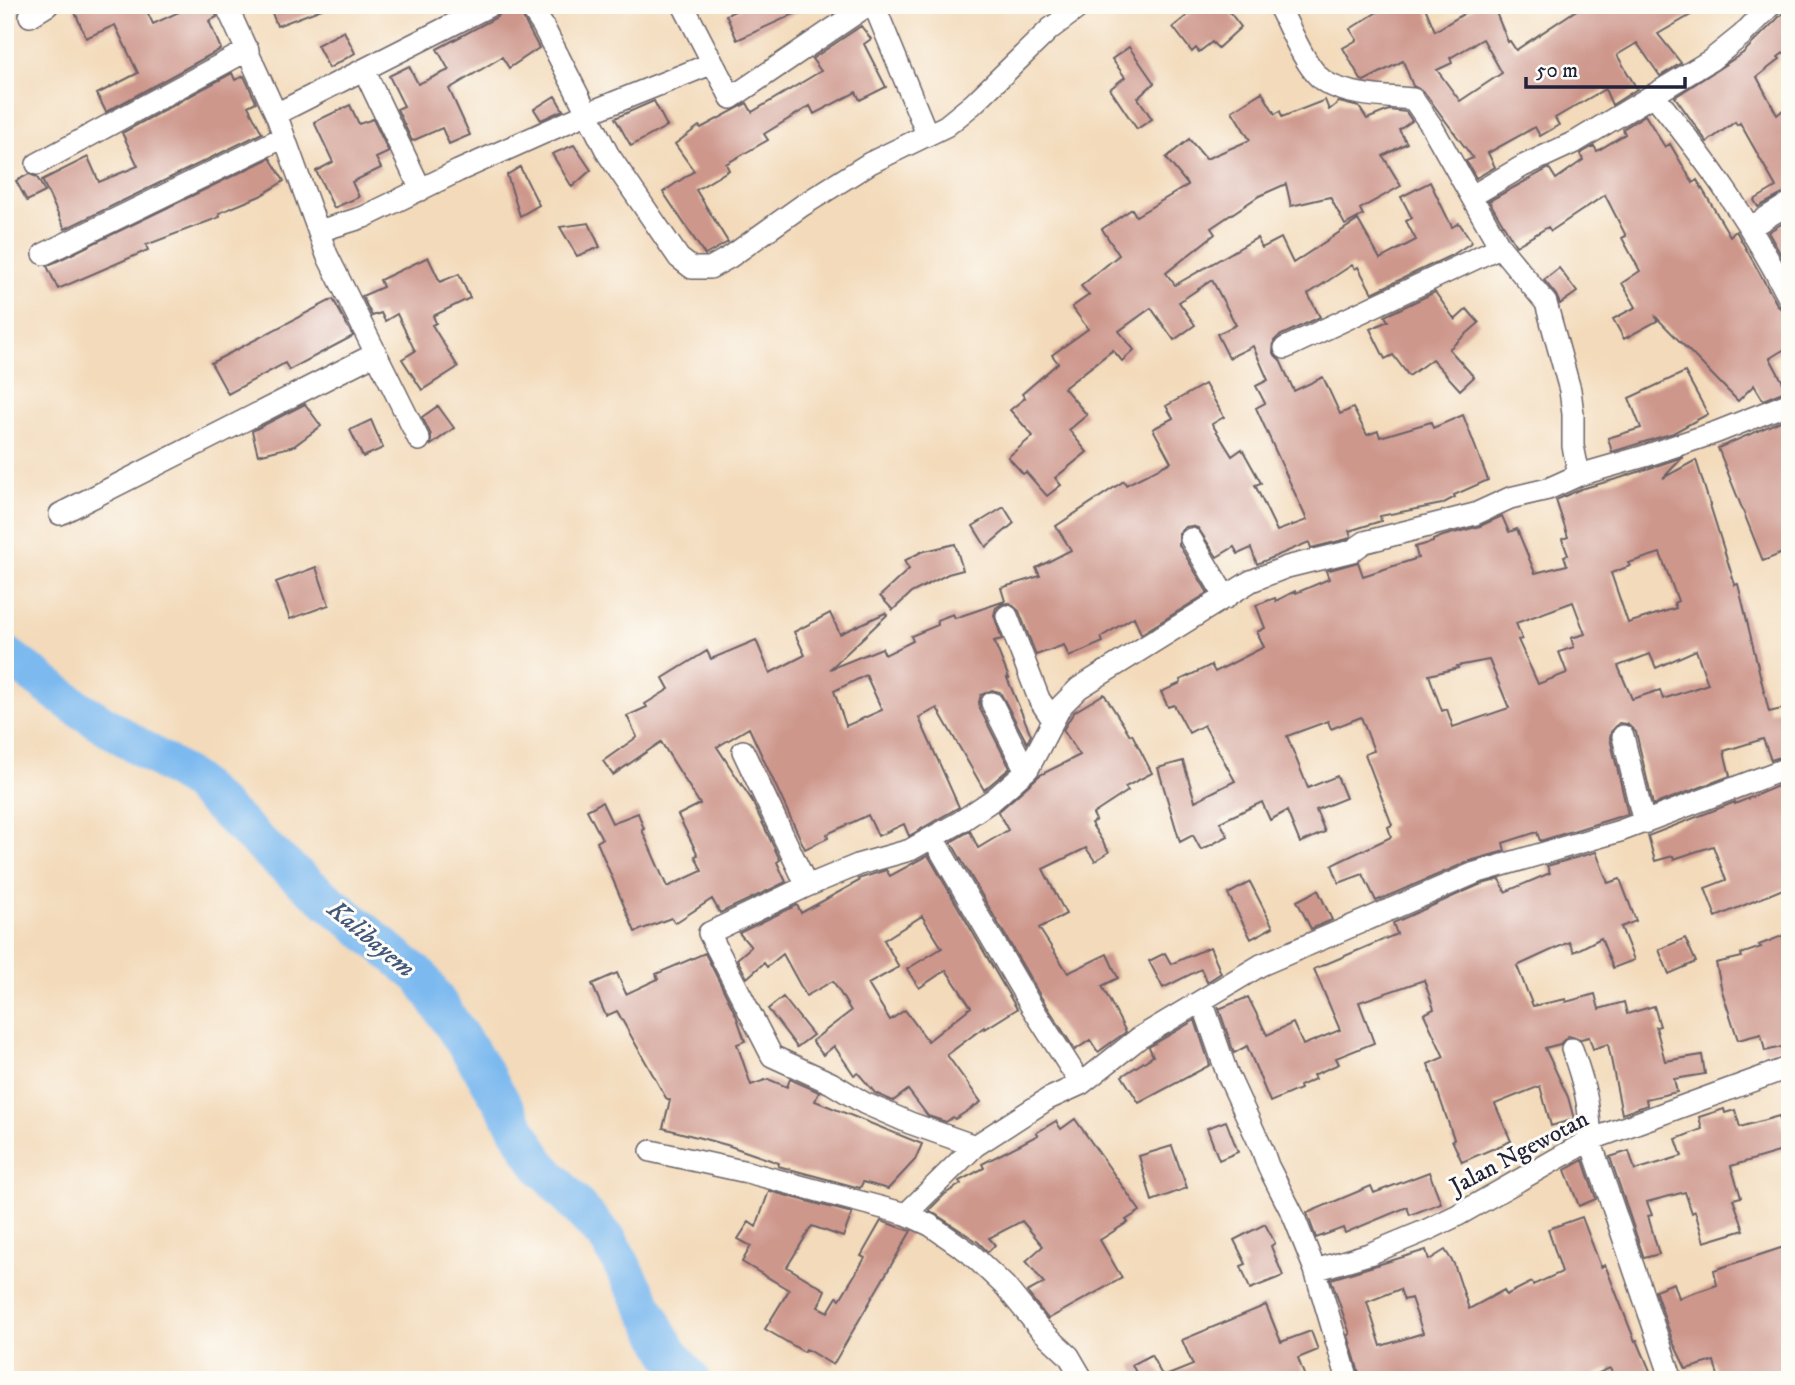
<svg xmlns="http://www.w3.org/2000/svg" width="1795" height="1385" font-family="'IM FELL DW Pica',serif">
<style>
.lines{fill:none;stroke-linecap:round;stroke-linejoin:round}
.river{stroke:#7cb9ef;stroke-width:38}
.building{fill:#ce978c;fill-rule:evenodd}
.minor-casing{stroke:#6b6267;stroke-width:24}
.minor{stroke:#fff;stroke-width:21}
.labels{text-anchor:middle;stroke-width:6;stroke-linejoin:round;paint-order:stroke}
.street-label{font-size:24px;fill:#22223b;stroke:#fdfcf7}
.water-label{font-size:26px;font-style:italic;fill:#42577a;stroke:#fdfcf7}
</style>
<rect width="100%" height="100%" fill="#fdfcf7"/>
<filter id="ink" filterUnits="userSpaceOnUse"><feTurbulence type="fractalNoise" baseFrequency=".0143" numOctaves="2"/><feDisplacementMap in="SourceGraphic" scale="14" xChannelSelector="R" yChannelSelector="G"/><feConvolveMatrix kernelMatrix="1 2 1 2 8 2 1 2 1" color-interpolation-filters="sRGB"/></filter>
<filter id="wash" filterUnits="userSpaceOnUse"><feTurbulence type="fractalNoise" baseFrequency=".00686" numOctaves="4" result="noise"/><feDisplacementMap in="SourceGraphic" scale="28" xChannelSelector="R" yChannelSelector="G"/><feGaussianBlur stdDeviation="1.57" result="paint"/><feColorMatrix in="noise" values="0 0 0 0 0 0 0 0 0 0 0 0 0 0 0 0 0 1.4 0 .05"/><feComposite in="paint" operator="in"/></filter>
<g filter="url(#wash)">
<rect width="100%" height="100%" fill="#f3daba"/>
<g class="lines">
<path class="river" d="M5 654 75 706 192 780 279 861 421 977 485 1074 538 1163 609 1241 669 1351 692 1380"/>
</g>
<g id="blocks">
<path class="building" d="M86 5H144L153 24 194 5H213L217 17 209 21 221 49 106 112 97 94 138 73 115 25 86 38 74 10Z
M269 5H327V7L277 26Z
M504 5H516L539 48 509 68 502 57 449 89 470 135 449 144 442 128 412 141 397 109 404 106 389 76 409 66 418 84 449 70 437 49 497 17 502 12Z
M749 5H814L737 40 726 15Z
M1200 5H1224L1241 27 1218 48 1212 42 1199 52 1196 48 1192 52 1173 27Z
M1376 5H1424L1435 31 1477 6 1493 5 1508 42 1510 41 1516 50 1584 5H1708L1658 34 1681 63 1660 76 1637 43 1617 55 1637 89 1612 105 1605 89 1555 118 1559 125 1540 136 1535 127 1488 153 1495 167 1476 178 1466 161 1473 158 1424 92 1413 86 1403 61 1364 81 1361 80 1343 48 1357 40 1350 29 1379 11ZM1483 39 1502 73 1460 101 1437 70 1452 63 1450 58Z
M1783 13 1790 23V48L1778 57 1780 59 1757 77 1777 115 1790 104V190L1758 207 1754 200 1776 187 1740 123 1737 125 1735 122 1707 142 1675 97 1743 53Z
M861 26 871 39 864 44 886 87 860 100 856 92 814 114 810 106 764 134 768 140 726 164 729 170 696 190 728 242 705 255 663 192 694 171 675 144 699 126 701 128 747 103 752 112 821 71 812 59Z
M344 31 355 53 329 68 317 45Z
M1129 47 1154 83 1138 98 1152 119 1137 129 1110 89 1125 77 1112 59Z
M232 73 235 80 244 76 256 102 248 106 262 133 65 229 42 180 88 157 99 182 138 166 122 133Z
M1262 92 1275 114 1280 111 1282 117 1325 100 1329 110 1339 102 1359 107 1367 119 1389 110 1406 112 1412 121 1399 130 1407 143 1383 156 1401 186 1360 209 1363 215 1345 225 1330 197 1291 206 1286 184 1259 196 1211 228 1215 234 1166 273 1175 285 1257 238 1262 248 1281 238 1293 263 1358 220 1380 259 1416 240 1406 221 1412 218 1401 197 1430 182 1452 227 1459 223 1472 242 1454 254 1372 293 1358 267 1355 269 1352 265 1308 294 1320 317 1279 336 1274 341 1273 353 1280 360 1294 391 1323 377 1340 414 1353 408 1367 435 1378 431 1380 437 1431 422 1433 428 1463 415 1488 480 1454 495 1455 497 1442 504 1380 516 1381 521 1349 531 1351 536 1347 539 1311 548 1309 542 1257 564 1251 548 1238 554 1234 547 1217 557 1198 528 1192 526 1185 527 1179 533V545L1208 593 1141 634 1134 617 1101 637 1103 642 1069 657 1064 645 1036 655 1019 611 1010 603 1002 604 996 608 994 615 1002 639 994 641 1009 678H1007L1031 735 1027 743 1000 692 992 690 981 695 979 702 980 709 1010 768 984 790 937 708 919 718 959 807 909 836 904 824 878 836 868 815 827 834 828 838 805 849 749 728 717 747 751 799 780 860 777 862 786 882 720 913 712 899 675 923 671 918 635 932 597 842 602 839 587 810 602 802 612 823 638 813 644 829 642 830 667 887 702 871 695 856 698 855 678 815 700 804 661 742 613 775 603 761 637 737 627 716 647 707 645 704 669 689 663 678 707 651 711 659 756 640 770 673 805 655 794 632 830 613 840 634 885 613 887 615 830 669 882 648 885 655 913 641 911 636 938 625 937 620 953 614 955 618 1005 601 1001 588 1040 576 1036 568 1071 550 1056 526 1124 481 1126 485 1171 462 1153 429 1173 418 1166 406 1205 384 1224 417 1212 424 1232 456 1242 449 1261 483 1255 485 1277 531 1307 520 1256 408 1265 403 1256 386 1268 380 1253 346 1229 358 1217 334 1236 325 1212 280 1179 302 1195 325 1174 340 1151 308 1119 331 1134 350 1122 361 1113 350 1064 388 1087 415 1069 430 1087 452 1055 478 1061 485 1047 496 1026 472 1023 474 1008 457 1033 436 1010 410 1025 398 1022 394 1058 363 1052 355 1088 329 1072 307 1089 295 1081 286 1119 255 1102 229 1132 209 1136 216 1188 185 1166 158 1189 139 1206 159 1250 140 1232 111ZM866 675 882 710 846 726 834 691Z
M555 96 563 110 541 120 534 109Z
M654 101 667 126 631 146 615 118Z
M350 105 359 124 373 119 389 152 376 158 381 168 352 182 359 197 334 208 316 171 333 162 314 122Z
M1645 115 1665 147 1670 144 1693 183 1697 180 1730 236 1736 231 1778 306 1784 311 1790 313V346L1770 358 1787 390 1763 400 1754 385 1738 401 1656 317 1657 321 1624 339 1613 319 1636 307 1622 283 1640 271 1622 238 1626 236 1605 195 1551 231 1548 227 1516 246 1489 201 1549 168 1556 179 1583 160 1580 154 1594 146 1597 151 1625 134 1623 129Z
M574 145 591 170 572 187 552 154Z
M270 158 284 181 260 196 219 213 220 217 146 245 148 250 58 289 47 266Z
M520 167 539 205 520 216 507 175Z
M29 174 37 177 45 192 27 201 16 181Z
M1790 219V271L1768 232Z
M589 223 600 247 577 256 560 227Z
M428 257 440 282 459 274 470 298 433 316 436 323 432 325 458 367 422 390 402 359 415 351 397 314 385 321 381 313 372 316 362 296 383 287 380 280Z
M1559 268 1577 292 1560 304 1556 295 1544 280Z
M1435 292 1455 320 1467 309 1479 323 1449 349 1474 377 1460 390 1432 359 1409 376 1393 355 1385 359 1370 329 1388 321 1385 316Z
M333 299 353 336 289 370 285 363 228 394 211 363Z
M1685 372 1708 414 1673 433 1612 452 1608 438 1641 428 1629 398Z
M305 404 321 426 294 446 258 455 252 431Z
M438 406 454 428 431 445V435L422 417Z
M1790 417V550L1763 561 1718 448Z
M371 420 383 448 363 457 350 430Z
M1683 457 1663 478 1696 460 1735 585 1738 584 1769 712 1790 707V754L1771 760 1763 739 1724 751 1730 776 1653 805 1636 732 1627 724 1619 723 1611 732 1610 738 1628 814 1540 841 1537 832 1503 843 1505 851 1470 861 1376 901 1363 874 1339 883 1332 865 1391 837 1388 827 1392 825 1365 754 1374 751 1361 717 1331 729 1328 721 1287 736 1308 788 1337 776 1346 798 1316 810 1325 832 1300 843 1287 811 1270 820 1262 802 1220 822 1228 836 1201 850 1193 835 1180 842 1158 768 1183 761 1195 801 1235 781 1204 725 1189 733 1174 705 1168 707 1161 692 1181 683 1180 680 1211 665 1215 672 1264 647 1257 632 1265 628 1256 605 1275 598 1276 601 1295 591 1296 593 1329 579 1326 571 1358 562 1363 576 1418 558 1415 547 1433 542V540L1443 536 1480 526 1502 516 1509 532 1517 529 1535 573 1567 565 1564 556 1568 555 1562 539 1568 537 1556 500 1581 489 1620 478ZM1660 553 1678 601 1674 603 1676 608 1628 623 1611 573 1630 566 1628 563ZM1573 602 1585 634 1571 638 1574 647 1559 652 1567 673 1538 684 1518 640 1522 639 1516 623ZM1696 650 1708 684 1663 699 1660 690 1632 699 1618 666 1650 654 1656 668ZM1489 660 1509 708 1453 727 1447 709 1442 711 1429 675 1458 668 1457 666Z
M1004 507 1014 523 986 547 973 526Z
M955 544 963 570 948 574 911 593 893 610 880 596 909 569 904 561 921 552Z
M316 567 329 605 290 619 276 582Z
M1104 694 1130 735 1132 734 1152 773 1125 787 1128 791 1093 814 1096 820 1091 823 1109 852 1095 861 1086 848 1043 869 1066 914 1039 928 1068 973 1107 954 1118 978 1102 986 1126 1032 1098 1052 1090 1040 1075 1050 1041 997 951 842 970 831 978 848 1008 830 998 812 1040 775 1080 755 1063 730 1074 712Z
M1790 781V886L1716 917 1705 888 1726 880 1713 846 1674 859 1673 856 1655 861 1648 836 1735 802V804Z
M1596 852 1608 883 1620 879 1636 921 1621 927 1634 960 1613 968 1601 938 1574 952 1569 942 1517 966 1533 1006 1566 999V1002L1595 994 1599 1009 1624 1002 1627 1014 1654 1006 1660 1026 1656 1027 1665 1061 1702 1055 1705 1074 1674 1079 1677 1092 1646 1099 1647 1105 1622 1114 1608 1044 1593 1049 1589 1037 1581 1039 1568 1036 1560 1044 1545 1048 1568 1097 1574 1119 1551 1126 1540 1086 1495 1104 1511 1141 1462 1162 1452 1140 1454 1139 1428 1064 1444 1057 1424 1014 1434 1009 1424 980 1359 1002 1374 1043 1336 1058 1339 1064 1313 1075 1315 1079 1299 1086 1300 1089 1270 1102 1247 1046 1234 1053 1218 1006 1219 1009 1248 997 1267 1035 1293 1023 1303 1045 1340 1030 1314 969 1397 934 1393 923 1479 885 1500 879 1505 892 1550 873 1547 866Z
M928 855 1017 1009 985 1029 984 1027 947 1055 981 1102 955 1119 953 1117 946 1122 928 1116 908 1090 893 1101 875 1093 858 1073 854 1075 834 1046 823 1055 812 1041 851 1011 833 981 806 996 783 954 767 967 764 963 747 978 737 959 751 947 739 933 797 905 801 913 859 881 858 879 886 870 890 876ZM922 916 942 948 907 969 919 988 946 970 971 1007 928 1041 905 1010 890 1020 868 984 899 967 884 940Z
M1250 882 1273 927 1251 939 1228 894Z
M1318 890 1332 920 1311 929 1297 901Z
M1790 933V1045L1765 1051 1761 1034 1738 1040 1722 991 1716 963 1742 957 1741 954 1761 947 1759 945Z
M1685 938 1696 962 1669 974 1659 950Z
M1210 947 1221 973 1207 982 1201 969 1163 988 1149 961 1165 953 1171 964Z
M705 953 736 1015 745 1041 737 1044 751 1085 768 1079 787 1087 790 1079 819 1092 815 1101 922 1144 915 1160 888 1189 863 1182 860 1188 778 1166 779 1163 727 1145 663 1128 670 1100 666 1098 617 1011 606 1016 592 984 617 973 626 994 658 979 656 974Z
M783 997 813 1035 797 1047 768 1009Z
M1195 1020 1210 1065 1139 1103 1122 1076 1153 1056 1149 1047Z
M1724 1109 1725 1113 1735 1110 1740 1127 1779 1116 1789 1149 1731 1166 1741 1197 1733 1199 1744 1230 1704 1242 1695 1211 1692 1213 1685 1192 1647 1202 1652 1215 1648 1216 1659 1254 1644 1258 1610 1157 1629 1151 1635 1170 1682 1156 1676 1139 1702 1129 1699 1117Z
M1075 1119 1140 1211 1126 1220 1128 1222 1100 1240 1122 1278 1048 1319 1027 1292 1044 1283 1026 1261 1043 1246 1022 1221 989 1238 995 1245 988 1252 978 1242 929 1210 945 1194 961 1184 959 1181 984 1168 982 1164 1038 1135 1036 1133 1056 1121 1061 1129Z
M1226 1121 1238 1152 1219 1160 1207 1128Z
M1172 1146 1187 1188 1152 1201 1139 1156Z
M1583 1160 1596 1199 1579 1206 1565 1170Z
M1429 1172 1441 1203 1410 1215 1407 1207 1345 1233 1343 1228 1316 1238 1307 1213 1371 1186 1374 1193Z
M769 1191 852 1213 843 1237 812 1226 787 1267 825 1290 818 1307 828 1312 837 1297 840 1299 865 1258 861 1256 881 1221 911 1231 833 1365 806 1349 804 1352 765 1329 789 1290 742 1262 751 1246 738 1239 749 1222 756 1227Z
M1582 1217 1601 1267 1605 1265 1635 1341 1637 1340 1654 1380H1625L1623 1373 1614 1377 1610 1368 1583 1380H1361L1348 1335 1350 1334 1331 1279 1426 1250 1429 1260 1445 1250 1454 1264 1469 1309 1504 1290 1506 1295 1532 1282 1533 1285 1562 1272 1548 1229ZM1400 1289 1404 1300 1411 1298 1423 1333 1381 1346 1367 1302Z
M1265 1224 1275 1243 1271 1246 1283 1276 1250 1289 1241 1266 1246 1264 1234 1240Z
M1790 1245V1380H1719L1714 1361 1686 1369 1673 1342 1655 1290 1674 1283 1679 1298 1717 1285 1714 1270Z
M1266 1305 1281 1342 1311 1331 1318 1350 1298 1358 1306 1380H1140L1132 1365 1151 1355 1163 1377 1193 1365 1182 1340Z"/>
</g>
</g>
<g filter="url(#ink)">
<use href="#blocks" fill-opacity="0" stroke="#6b6267" stroke-width="2"/>
<g class="lines">
<g class="minor-casing">
<path id="minor" d="M226 5 276 114 327 255 419 440
M529 5 543 26 608 154 679 258 692 268H710L730 257 803 205 870 163 946 126 973 104 1050 29 1082 5
M683 5 731 98 868 5
M874 5 927 134
M1278 5C1289 25 1303 62 1319 77 1338 96 1387 97 1413 99L1431 125 1500 247 1546 303 1570 390 1573 414V446L1579 475
M30 16 48 5
M364 70 421 190
M1654 95C1708 163 1751 222 1790 300
M276 114 491 5
M37 164 248 50
M1472 196 1523 166 1577 141 1711 60 1742 35 1771 5
M1751 227 1790 203
M319 231 364 217 458 171 588 113 713 63
M44 254 284 137
M1285 348 1500 247
M60 514 375 354
M1191 539 1226 598
M1007 616 1039 699 1053 720
M992 703 1026 771
M1623 736 1644 823
M743 751 807 886
M933 838 1030 1004 1081 1084
M1202 1001 1227 1073 1262 1149 1268 1166 1294 1217 1315 1270 1348 1380
M1572 1049C1583 1080 1591 1107 1590 1140L1672 1380
M975 1146 910 1123 864 1103 831 1083 772 1056 709 933 807 886 860 864 910 850 960 822 994 799 1028 769 1061 706 1079 688 1251 581 1287 567 1352 551 1365 542 1475 514 1510 498 1548 489 1579 475 1645 456 1717 432 1790 403
M651 1151 747 1172 906 1214 930 1225 970 1253 1005 1286 1040 1329 1069 1356 1083 1380
M906 1214 975 1146 1048 1099 1081 1084 1139 1038 1261 965 1475 873 1620 831 1790 767
M1315 1270 1369 1254 1427 1230 1458 1215 1590 1140 1790 1067"/>
</g>
<use href="#minor" class="minor"/>
</g>
</g>
<g class="labels">
<g class="street-label">
<text transform="translate(1519 1152) rotate(-28)" y="8">Jalan Ngewotan</text>
</g>
<g class="water-label">
<text transform="translate(372 938) rotate(40)" y="9">Kalibayem</text>
</g>
</g>
<rect width="1795" height="1385" fill="none" stroke="#fdfcf7" stroke-width="28"/>
<path d="M1526 77v10h159v-10" fill="none" stroke="#22223b" stroke-width="3.5"/>
<text x="1536" y="77" font-size="21" fill="#22223b" stroke="#fdfcf7" stroke-width="5" paint-order="stroke">50 m</text>
</svg>
